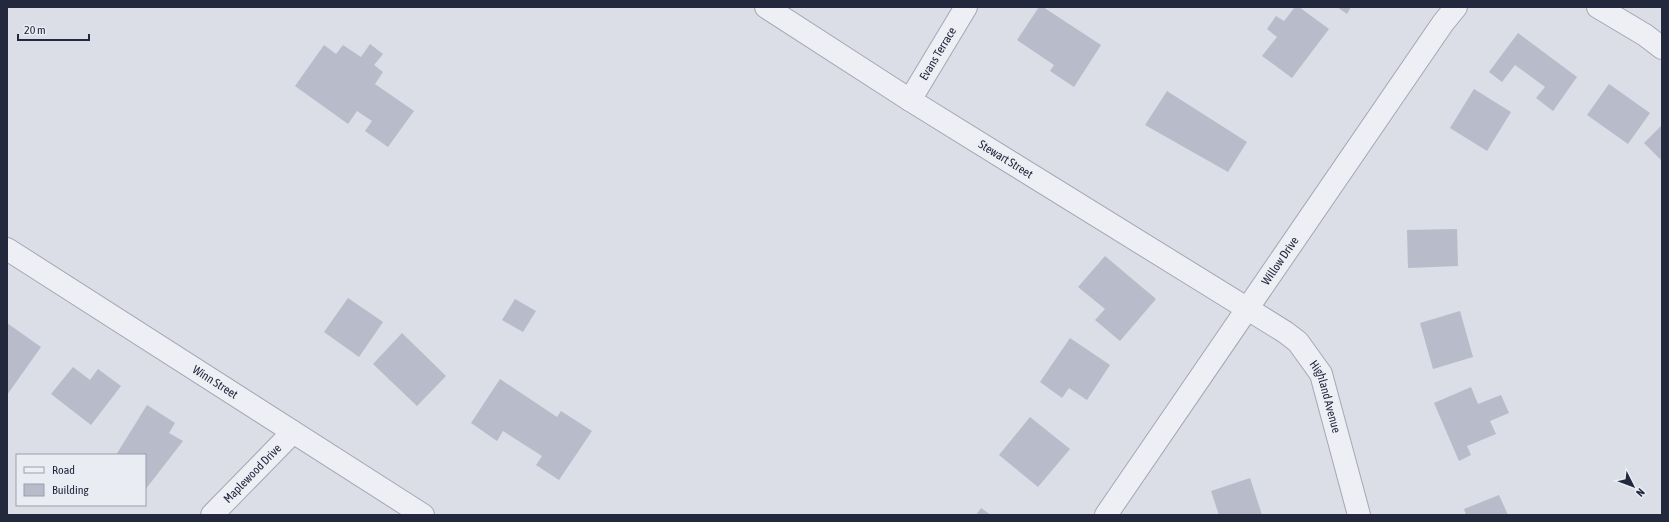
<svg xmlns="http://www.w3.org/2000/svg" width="1669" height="522" font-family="'Asap Condensed',sans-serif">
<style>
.building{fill:#b8bbca}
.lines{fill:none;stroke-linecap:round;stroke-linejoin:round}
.minor-casing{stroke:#a4a7b4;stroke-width:24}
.minor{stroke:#eeeff5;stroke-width:22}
.labels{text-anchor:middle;stroke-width:4;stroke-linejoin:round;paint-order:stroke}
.street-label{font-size:12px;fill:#24283d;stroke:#eaecf4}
</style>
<rect width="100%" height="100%" fill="#dbdde7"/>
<path class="building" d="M1039 7H1043L1101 45 1074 87 1050 71 1054 65 1017 40Z
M1295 7H1299L1329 29 1292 78 1262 56 1277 37 1267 29 1276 16 1284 21Z
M1337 7H1351L1347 14Z
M1518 33 1577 77 1553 111 1536 98 1545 87 1515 65 1502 82 1489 72Z
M370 44 383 54 374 65 383 72 375 84 414 111 388 147 365 131 372 121 357 111 348 124 295 86 324 45 336 54 343 45 361 57Z
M1609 84 1650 113 1628 144 1587 115Z
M1474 89 1511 112 1487 151 1450 128Z
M1167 91 1247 142 1228 172 1145 125Z
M1662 125V161L1644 143Z
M1457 229 1458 266 1408 268 1407 230Z
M1105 256 1156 299 1120 341 1095 320 1105 309 1078 287Z
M348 298 383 322 359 357 324 332Z
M515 299 536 311 523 332 502 320Z
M1460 311 1473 357 1433 369 1420 323Z
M7 323 41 347 7 395Z
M402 333 446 376 417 406 373 364Z
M1070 338 1110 365 1087 400 1069 388 1062 398 1040 382Z
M73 367 90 380 98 369 121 386 91 425 51 394Z
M500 379 557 417 561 411 592 431 559 480 536 465 542 456 503 431 497 441 471 423Z
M1471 387 1478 404 1501 395 1509 413 1490 421 1496 434 1467 446 1471 455 1459 461 1434 403Z
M147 405 175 423 169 433 183 441 145 490V455H116Z
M1030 417 1070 449 1038 487 999 455Z
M1250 478 1262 515H1219L1211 491Z
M1499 495 1508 515H1466L1464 509Z
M981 508 991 515H976Z"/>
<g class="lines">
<g class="minor-casing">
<g id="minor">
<path id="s1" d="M766 7 910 100 1285 332 1298 342 1321 374 1359 515"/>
<path d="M1598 7 1645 35 1662 48"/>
<path id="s2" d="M910 100 966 7"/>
<path id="s3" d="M7 249 423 515"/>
<path id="s4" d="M212 515 293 432"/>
<path id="s5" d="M1106 515 1443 23 1456 7"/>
</g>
</g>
<use href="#minor" class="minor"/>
</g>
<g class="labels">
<g class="street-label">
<text dy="4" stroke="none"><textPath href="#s2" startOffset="54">Evans Terrace</textPath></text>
<text dy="4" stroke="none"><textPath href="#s1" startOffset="284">Stewart Street</textPath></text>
<text dy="4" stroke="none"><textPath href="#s5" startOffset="308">Willow Drive</textPath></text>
<text dy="4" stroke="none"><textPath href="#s3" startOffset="247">Winn Street</textPath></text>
<text dy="4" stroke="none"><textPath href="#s1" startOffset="691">Highland Avenue</textPath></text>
<text dy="4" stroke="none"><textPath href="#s4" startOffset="58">Maplewood Drive</textPath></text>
</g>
</g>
<rect width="1669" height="522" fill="none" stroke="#24283d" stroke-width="16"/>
<rect x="16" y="454" width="130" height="52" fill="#eaecf4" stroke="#9b9eab"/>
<rect x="24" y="467" width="20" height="6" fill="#eeeff5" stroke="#9b9eab"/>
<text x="52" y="474" font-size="12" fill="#24283d">Road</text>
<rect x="24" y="484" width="20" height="12" fill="#b8bbca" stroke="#9b9eab"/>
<text x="52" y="494" font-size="12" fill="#24283d">Building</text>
<g transform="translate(1633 486) rotate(132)" stroke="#eaecf4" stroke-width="3" paint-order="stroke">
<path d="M0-3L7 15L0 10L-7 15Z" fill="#24283d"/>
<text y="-6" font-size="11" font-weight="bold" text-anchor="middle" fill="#24283d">N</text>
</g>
<path d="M18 34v6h71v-6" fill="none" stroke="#24283d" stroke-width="2"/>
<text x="24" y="34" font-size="12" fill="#24283d" stroke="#eaecf4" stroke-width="3" paint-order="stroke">20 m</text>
</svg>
